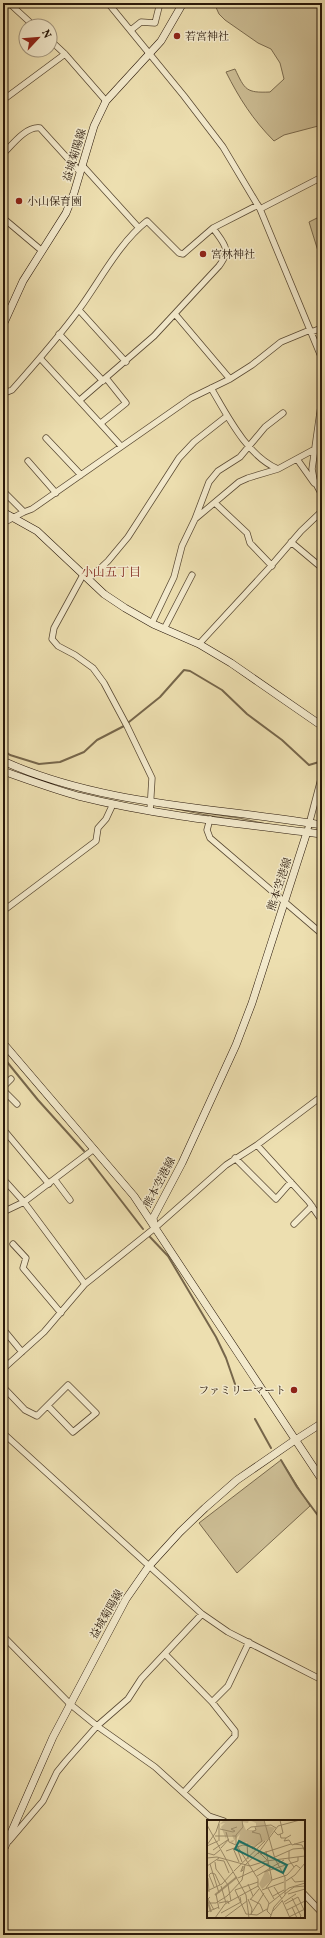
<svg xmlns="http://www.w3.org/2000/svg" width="325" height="1938" font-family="Vollkorn,'Noto Serif JP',serif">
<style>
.green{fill:#ccbd94;stroke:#7a6a4e}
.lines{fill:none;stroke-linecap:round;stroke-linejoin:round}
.stream{stroke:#76664b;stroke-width:2}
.street-casing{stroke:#594933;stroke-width:7}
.secondary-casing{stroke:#281709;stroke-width:8}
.street{stroke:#f3eacc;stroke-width:5.5}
.secondary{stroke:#f3eacc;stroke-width:7}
.poi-dot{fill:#8f2418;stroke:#f3eacc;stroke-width:1.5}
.labels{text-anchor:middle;stroke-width:3;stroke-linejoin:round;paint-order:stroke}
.poi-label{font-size:11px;fill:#281709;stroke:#f3eacc;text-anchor:start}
.street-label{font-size:11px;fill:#281709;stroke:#f3eacc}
.neighbourhood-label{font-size:12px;fill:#7a1f14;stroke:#f3eacc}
.inset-river{fill:none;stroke:#aa9b77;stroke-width:2}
.inset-road{fill:none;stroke:#9e8f6d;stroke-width:1}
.view{fill:#0f766e;fill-opacity:0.15;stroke:#0f766e;stroke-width:2}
.inset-edge{fill:none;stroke:#281709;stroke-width:2}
</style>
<rect width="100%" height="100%" fill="#eddfb0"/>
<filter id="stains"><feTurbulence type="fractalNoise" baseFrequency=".005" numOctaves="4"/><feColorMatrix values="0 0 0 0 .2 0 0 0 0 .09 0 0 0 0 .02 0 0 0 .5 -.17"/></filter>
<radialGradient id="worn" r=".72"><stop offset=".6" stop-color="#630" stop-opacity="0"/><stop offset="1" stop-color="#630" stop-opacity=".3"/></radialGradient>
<path class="green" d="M214 3H322V125L284 135 274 141C253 120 239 98 226 72L235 69C245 90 246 93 270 92L284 79 280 63 271 49 258 43 225 20 219 14Z
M317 218 322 224V257L318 251 309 222Z
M166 807 239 818 281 827 211 816Z
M281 1460 310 1506 237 1573 199 1523Z"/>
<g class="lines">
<path class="stream" d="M3 750 10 755 39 764 60 762 84 752 97 740 124 726 160 697 184 670 190 671 222 690 247 714 282 740 309 765 319 762
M3 1057 38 1100 84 1151
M89 1159 143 1229
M150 1237 168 1256 216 1337 226 1358 235 1384
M255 1419 271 1448
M281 1460 297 1487 322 1521"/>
<g class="street-casing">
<path id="street" d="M9 3 34 26
M108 3 184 96 223 147 260 209 322 359
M131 30 141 22 155 23 160 3
M50 40 65 54 106 101
M3 100 65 54
M3 154C12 145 26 126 40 128L80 172
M82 165 139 228
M260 209 322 177
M3 218 41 250
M79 310 126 362
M175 314 230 379
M311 332 322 328
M59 334 103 381
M40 358 121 446
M211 388C227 415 247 456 278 469L315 449
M3 391 7 392 12 390C36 363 59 337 80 308 101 279 119 243 147 221L179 253 183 254 213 228 258 205
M322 398 312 469 314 480 322 495
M80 400 154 336 219 266C232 249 224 244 213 228
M101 423 126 403 106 378
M46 438 81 475
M297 459 314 483
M28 461 56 493
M278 469 248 478 239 482 195 519 209 482 218 471 240 457 265 427 283 413
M3 491 24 512
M215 503 247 533 250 543 272 566
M3 523 24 512 32 509 191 398 230 379 252 365 281 342 310 330
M291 542 322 568
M152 623 174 577 182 546 195 519
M164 629 192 575
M199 644 270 567 301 531 322 511
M150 811 152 778 127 726 104 683 93 668 75 655 58 646 52 639 54 628 83 575 92 576 108 561 128 537 179 458 194 442 227 416
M210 819 207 830 210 838 322 934
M307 832 322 775
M3 911 96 841 98 828 106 819 113 804
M3 1087 11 1079
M3 1090 17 1104
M3 1129 49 1184
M257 1145 309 1202 322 1221
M235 1158 276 1199 291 1182
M55 1180 70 1200
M6 1182 24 1202 94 1149
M3 1212 24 1202 85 1284
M294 1224 312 1206
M13 1244 26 1258 23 1268 61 1313
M3 1329 22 1352
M3 1369 44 1332 85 1284 100 1272 156 1227 226 1165 257 1145 322 1096
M3 1387 25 1410 37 1416 68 1385 96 1413 73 1432 48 1406
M3 1433 202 1614 228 1632 322 1680
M3 1636 70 1704 97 1726 155 1767 209 1816 224 1821
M165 1654 212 1702 235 1731V1736L184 1792
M212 1702 228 1686 249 1642
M9 1841 43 1801 57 1772 66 1761 97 1726 128 1699 141 1679 202 1614
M304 1894 322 1913"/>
</g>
<g class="secondary-casing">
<path id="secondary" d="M3 325 23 281 66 213 74 193 94 126 106 101 161 41 183 3
M3 512 37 531 104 594 125 608 153 624 199 644 231 663 322 726
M3 761C103 806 215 807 322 825
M3 771C28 780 53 789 78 796 158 816 241 824 322 834
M3 1043 134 1196 322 1480
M154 1223 153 1218 182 1163 236 1045 252 1003 307 832
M297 1439 322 1423
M3 1851 53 1737 126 1599 149 1566 180 1532 205 1508 237 1480 295 1440"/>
</g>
<use href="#street" class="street"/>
<use href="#secondary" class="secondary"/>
</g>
<g class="poi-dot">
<circle cx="177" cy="36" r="4"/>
<circle cx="19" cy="201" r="4"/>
<circle cx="203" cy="254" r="4"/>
<circle cx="294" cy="1390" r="4"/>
</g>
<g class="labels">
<g class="poi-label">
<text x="185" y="40">若宮神社</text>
<text x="27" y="205">小山保育園</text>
<text x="211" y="258">宮林神社</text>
<text x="286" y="1394" text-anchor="end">ファミリーマート</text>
</g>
<g class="street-label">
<text transform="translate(74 155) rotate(-73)" y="4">益城菊陽線</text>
<text transform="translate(279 884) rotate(-72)" y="4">熊本空港線</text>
<text transform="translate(159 1182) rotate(-62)" y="4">熊本空港線</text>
<text transform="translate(106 1614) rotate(-60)" y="4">益城菊陽線</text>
</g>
<g class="neighbourhood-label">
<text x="111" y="576">小山五丁目</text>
</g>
</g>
<g transform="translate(207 1820)">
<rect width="98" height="98" fill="#eddfb0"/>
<path d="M17 0H42L41 3 35 2 39 10H49V3L42 0H57L58 5 68 8 60 20 48 26 41 25 40 22 37 24 35 21V24H30L33 14 25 23 23 21 27 20 25 15H20L19 19 14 7 18 3 13 4ZM61 51 65 60 55 69 52 64 58 52Z" fill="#ccbd94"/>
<path class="inset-river" d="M8 75 30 57M0 79 4 92"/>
<path class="inset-road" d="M35 0 36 7 29 15V24L51 59V66L62 83 60 91 64 95M57 0 68 39M0 5 39 75 42 98M48 7 49 10 45 12 53 14 55 21M13 9 26 12M40 10 44 7 64 5 69 8M67 11 71 15 76 13 73 0M19 12 22 22 29 25M26 12 28 11 24 9 30 7M73 14 74 18H79L84 15M8 16H29M79 18 77 21 82 20 85 25 98 21M12 21V4M40 23 41 39M87 24 95 25 98 32M0 25 9 12 13 0M0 26 11 21M14 28 22 19M26 28 32 42M30 28 35 42M45 29 55 21M6 30 22 19M19 31 36 25 47 27 52 32 71 6 93 0M59 31 65 60 59 68M82 31V40L87 47M0 33 7 35 13 30M51 34 52 32 60 40M53 34 84 24M68 37 86 29 98 28M0 38 10 37 43 46 59 41 98 36M10 40 17 41 22 53M8 42 9 49 21 65 24 81M3 44 12 73M0 46 12 38M27 51 58 21M34 52V51H35L36 50V46L34 51M46 52 61 43M57 52 91 41V37M4 53 8 54 13 65M4 53 2 55 7 67M50 56 77 40M84 57 88 62 98 61M1 58 2 72M31 58 46 51M65 60 80 55 89 45 93 48M79 61 88 55 98 43M41 64 46 76M14 66 19 83M67 67 75 79M61 68 67 79M28 70 39 94 50 95 60 89M28 70 51 62M55 70 77 62M0 71 15 64 26 52M9 74 12 89M78 74 87 67 98 66M81 74 98 69M66 76 77 70M3 77 1 79 7 90M85 78 94 96 92 98M41 79 45 89 44 95M43 79 53 84 56 91M43 80 52 69M75 80 83 98M77 82 89 74M0 83H9L20 76 35 60 38 45 52 32M12 83 21 81 22 84M62 84 82 68 98 63M78 84 91 77 98 92M85 87 90 98M80 90 98 81M66 91 75 81M0 92 12 87M14 93 34 82 33 77M44 94 57 73M82 97 98 89M8 98 18 84 51 66M17 98 40 81M63 98 67 87 78 75V57L68 39"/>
<path class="view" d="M32 21 80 45 76 53 28 29Z"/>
<rect width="98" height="98" class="inset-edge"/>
</g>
<rect width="325" height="1938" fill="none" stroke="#eddfb0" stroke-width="16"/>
<rect x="4" y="4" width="317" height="1930" fill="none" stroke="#281709" stroke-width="2"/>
<rect x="8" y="8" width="309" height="1922" fill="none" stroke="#281709"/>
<g transform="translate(38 38) rotate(64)"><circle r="19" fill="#f3eacc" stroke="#a2967e"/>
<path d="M0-3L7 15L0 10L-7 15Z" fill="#8f2418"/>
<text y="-6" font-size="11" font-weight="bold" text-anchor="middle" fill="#281709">N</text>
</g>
<rect width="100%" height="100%" filter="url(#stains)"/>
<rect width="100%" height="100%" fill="url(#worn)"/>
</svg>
